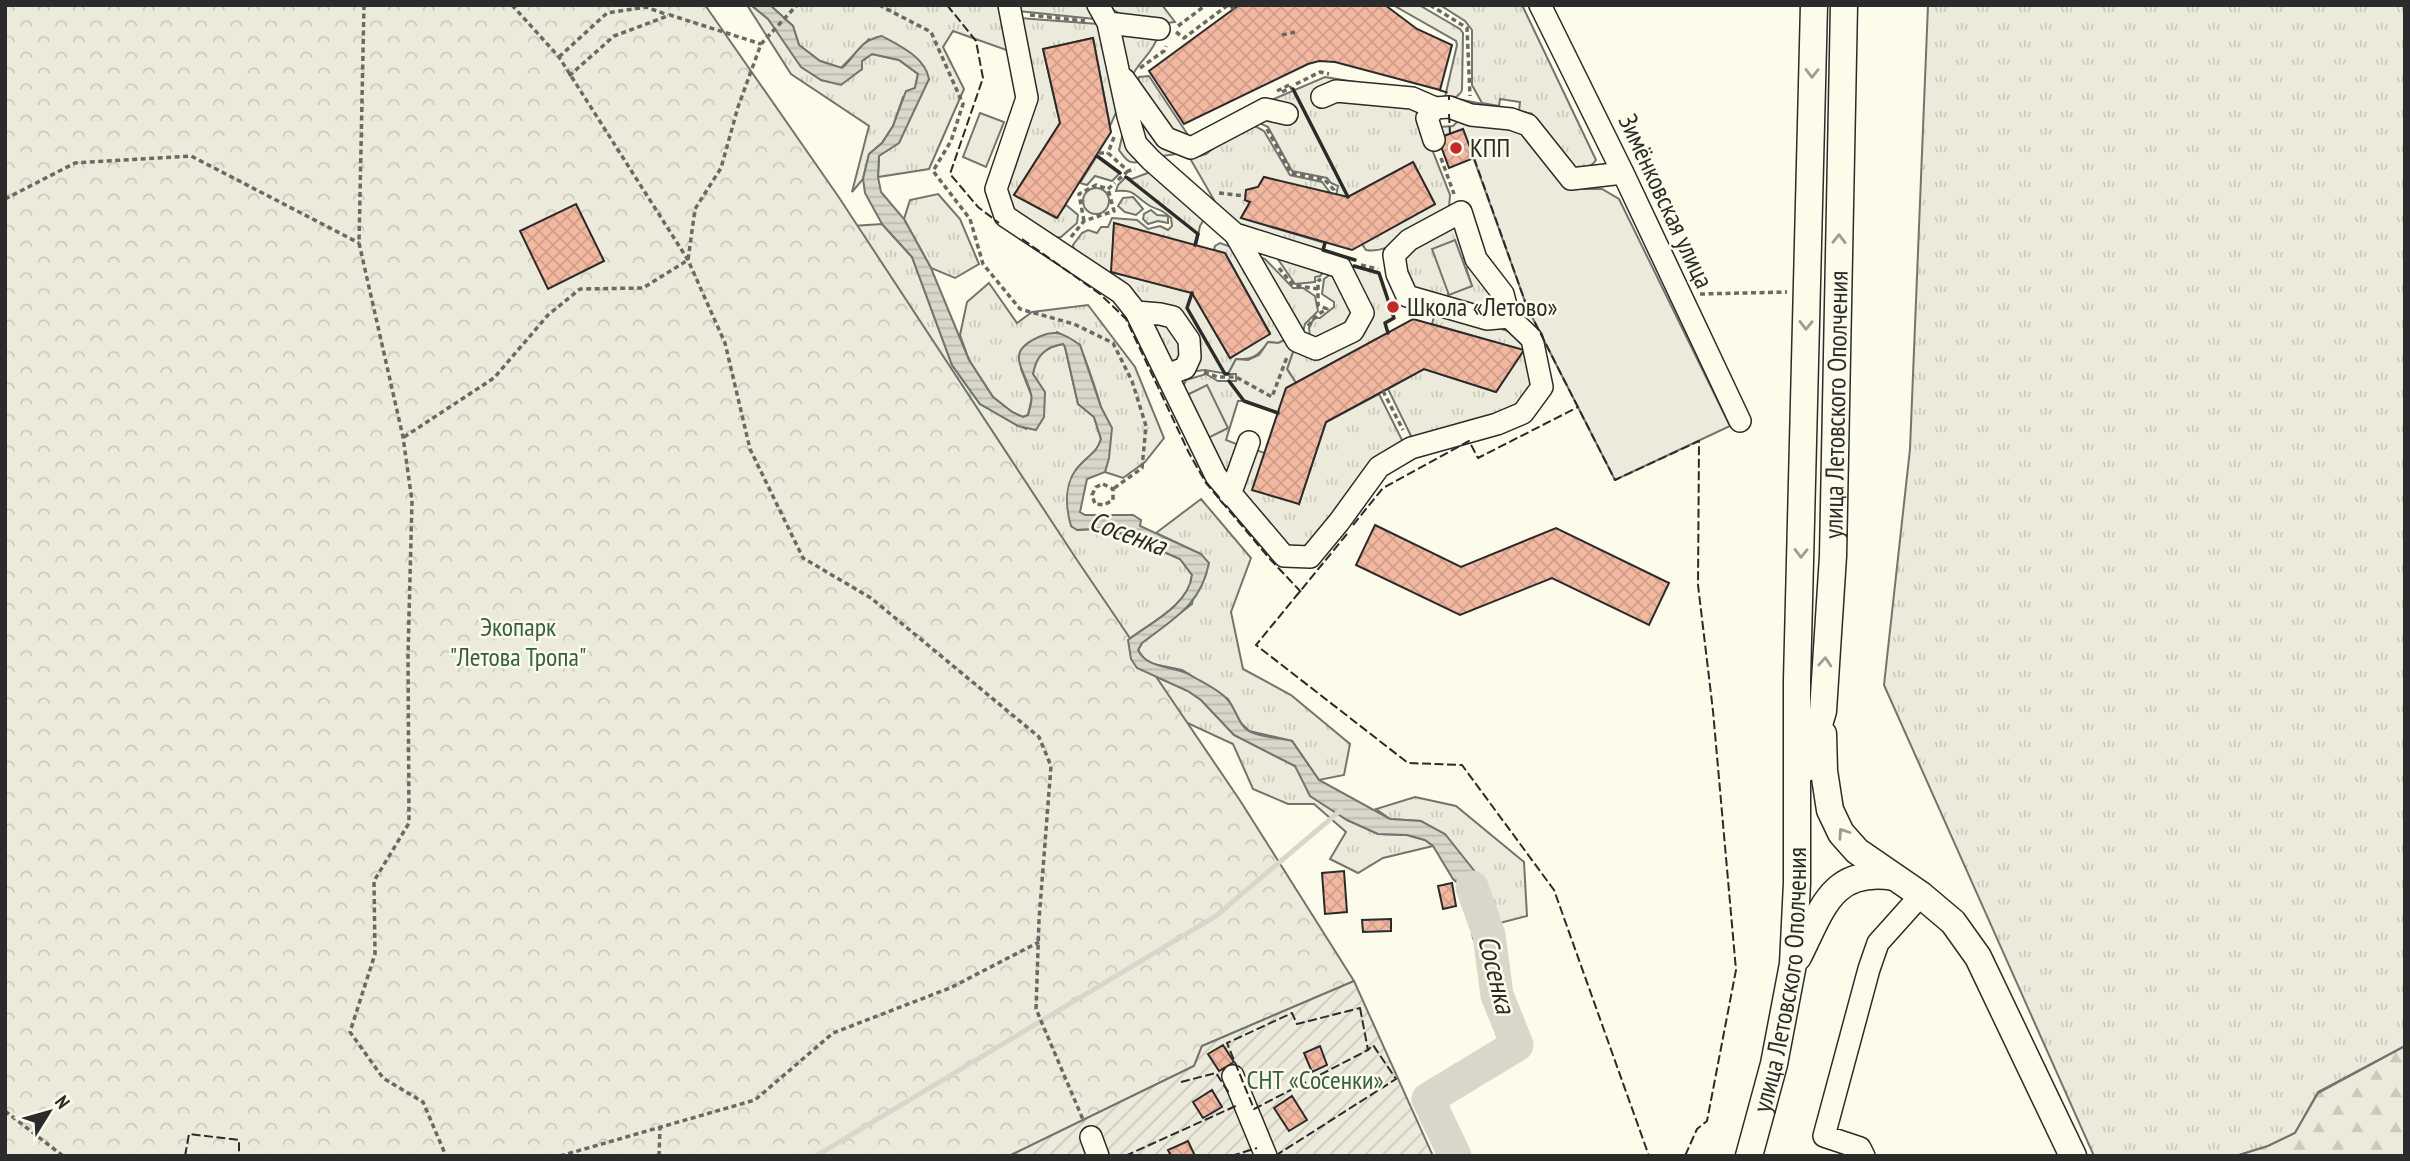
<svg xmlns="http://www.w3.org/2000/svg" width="2410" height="1161" font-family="'PT Sans Narrow',sans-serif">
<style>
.grass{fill:url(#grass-tufts);stroke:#74746e;stroke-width:2}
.forest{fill:url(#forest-firs);stroke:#74746e;stroke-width:2}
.park{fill:url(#park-crowns);stroke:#74746e;stroke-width:2}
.garden{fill:url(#garden-furrows);stroke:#74746e;stroke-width:2}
.pitch{fill:#ecebdb;stroke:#74746e;stroke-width:2}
.parking{fill:#eceadb;stroke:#74746e;stroke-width:2}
.water{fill:url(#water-rules);stroke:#74746e;stroke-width:2}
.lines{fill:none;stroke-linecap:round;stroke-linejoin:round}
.stream{stroke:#d8d7c9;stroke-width:5}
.river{stroke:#d8d7c9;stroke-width:33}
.building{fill:url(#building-cross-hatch);stroke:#2b2b2b;stroke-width:2}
.minor-casing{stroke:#2b2b2b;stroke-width:24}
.major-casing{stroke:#2b2b2b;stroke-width:29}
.path{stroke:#6a6964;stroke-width:3.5;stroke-dasharray:5 3.5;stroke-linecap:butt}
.minor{stroke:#fdfbea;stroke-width:21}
.major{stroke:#fdfbea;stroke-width:26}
.fence{stroke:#2b2b2b;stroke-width:2;stroke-dasharray:9 3.5;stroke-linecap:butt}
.wall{stroke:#2b2b2b;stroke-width:3.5}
.oneway{stroke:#9e9d94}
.poi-dot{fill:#c62828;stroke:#fdfbea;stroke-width:2.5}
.labels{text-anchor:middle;stroke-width:5;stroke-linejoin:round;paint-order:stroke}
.poi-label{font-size:26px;fill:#2b2b2b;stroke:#fdfbea;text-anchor:start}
.street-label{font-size:26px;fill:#2b2b2b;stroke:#fdfbea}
.park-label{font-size:26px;fill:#34623c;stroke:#fdfbea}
.water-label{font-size:28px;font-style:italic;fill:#2b2b2b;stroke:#fdfbea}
</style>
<defs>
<pattern id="grass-tufts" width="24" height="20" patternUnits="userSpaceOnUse" patternTransform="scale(1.75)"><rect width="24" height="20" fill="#ecebdb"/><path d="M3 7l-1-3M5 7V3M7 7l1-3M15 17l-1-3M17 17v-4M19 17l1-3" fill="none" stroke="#cbcabc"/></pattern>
<pattern id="forest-firs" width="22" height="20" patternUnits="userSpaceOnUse" patternTransform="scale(1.75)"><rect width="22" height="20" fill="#ecebdb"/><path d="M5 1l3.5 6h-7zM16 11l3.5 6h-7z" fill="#cbcabc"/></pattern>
<pattern id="park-crowns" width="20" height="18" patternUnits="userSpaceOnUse" patternTransform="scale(1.75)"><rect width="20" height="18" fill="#ecebdb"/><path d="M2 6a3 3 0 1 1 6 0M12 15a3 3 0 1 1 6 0" fill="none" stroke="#cbcabc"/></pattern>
<pattern id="garden-furrows" width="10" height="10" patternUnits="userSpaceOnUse" patternTransform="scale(1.75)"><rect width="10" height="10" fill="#ecebdb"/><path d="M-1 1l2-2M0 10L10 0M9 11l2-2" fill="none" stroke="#cbcabc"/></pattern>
<pattern id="water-rules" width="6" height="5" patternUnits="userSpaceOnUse" patternTransform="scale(1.75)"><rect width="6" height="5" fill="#d8d7c9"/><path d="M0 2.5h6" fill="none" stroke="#bab9ad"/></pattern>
<pattern id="building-cross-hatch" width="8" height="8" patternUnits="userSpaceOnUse" patternTransform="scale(1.75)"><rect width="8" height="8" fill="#f2b8a0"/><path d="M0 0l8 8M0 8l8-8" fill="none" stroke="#d09e8a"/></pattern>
</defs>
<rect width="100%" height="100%" fill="#fdfbea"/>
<path class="grass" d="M747 5H751L768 19 821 80 841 84 862 69V61L872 54 899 60 918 74 915 88 903 97 893 126 882 143 869 154 863 179 852 192 869 126 791 74Z
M770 5H1003L1012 52 953 31 943 47 964 89 929 169 878 177 879 156 929 79 869 39 841 68 820 61 799 45 793 26Z
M1014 5H1089L1095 19 1018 11Z
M1107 5H1162L1175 22C1149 26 1128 22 1107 5Z
M1393 5H1419L1460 29 1463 33 1462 90C1459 98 1452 98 1445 97L1457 45 1456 41Z
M1440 5H1522L1596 160C1591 168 1580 171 1571 165L1532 114 1519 111 1520 102 1500 99 1499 106 1482 103 1472 85V30L1465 21Z
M1928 5H2405V1046L2318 1092 2295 1133 2268 1146 2236 1156H2094L1884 685 1910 449Z
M1019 18 1098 24 1119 106 1110 126 1093 38 1043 49 1060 123 1014 195 1056 218 1066 205 1078 215 1077 223 1061 237 1051 238 1016 214 1003 185 1030 104Z
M1115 31 1158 36C1152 55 1139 60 1131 78Z
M1149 76 1190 138 1182 153 1156 157 1145 143 1133 103 1139 77Z
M1325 77 1409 91 1450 195 1449 208C1427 223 1393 255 1366 250L1362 244 1435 204 1413 162 1348 197 1336 196 1338 186 1331 183 1327 178 1292 171 1268 127 1249 118 1248 110Z
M1253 125 1264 131 1290 175 1322 182 1332 195 1264 177 1258 187 1246 190 1245 200 1250 202 1241 218 1325 243 1324 250 1344 257 1340 260 1245 233 1218 207 1191 160 1195 154 1200 156 1206 154 1225 139Z
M1124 128 1143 161C1129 165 1127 161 1119 150Z
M1097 156 1120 173 1112 181 1095 176 1087 185 1080 183Z
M1153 171 1205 218 1200 226 1196 246 1114 223 1112 272 1192 293 1230 358 1270 333 1225 253 1214 250 1215 246 1220 243 1237 249 1290 338 1278 343 1268 342C1259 355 1253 360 1236 359L1228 374 1205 370 1188 372 1195 347 1074 251 1073 245 1082 233 1088 230 1097 233 1101 227H1108L1112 218 1137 220 1148 229 1160 226 1168 230 1172 226 1171 218C1159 206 1156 211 1147 204 1132 194 1136 190 1116 191L1118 185 1126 177 1132 179Z
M1083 201a13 13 0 1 1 26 0a13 13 0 1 1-26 0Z
M938 194 960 219 979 264 955 278 931 268 904 219 910 200Z
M1133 197 1143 209 1136 215 1125 212 1118 206 1123 198Z
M1151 210 1157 215 1168 216V223L1158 221 1148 224 1143 219 1144 214Z
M882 224 912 257 952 365 980 404 1026 429 1045 393 1033 374C1036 356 1045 347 1063 344L1065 347 1078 404 1094 417 1101 439C1098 450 1093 453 1084 461 1060 482 1071 504 1078 530L1108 528 1180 559 1192 575C1189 605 1150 623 1128 640L1137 668 1188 691 1201 700 1234 735 1295 766 1333 810 1347 820 1378 834 1407 835 1425 840 1433 846 1383 858 1358 873 1330 859 1346 832 1314 804H1288L1253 789 1233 744 1114 689 853 226Z
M1455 226 1466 257 1462 259 1448 294 1472 286 1466 268 1471 266 1493 296 1485 308 1415 295 1400 255Z
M1273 252 1328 267 1320 276 1315 277V282L1295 284Z
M1251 253 1265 259 1293 288H1303L1315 296 1318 311 1305 324 1303 332Z
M1354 266 1379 273 1394 318 1385 323 1388 333 1296 383 1287 369 1294 349 1356 334 1350 268Z
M1332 273 1357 307 1352 324 1319 343 1310 338 1309 328 1314 318H1320L1334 307V302L1322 294 1324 279Z
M989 283 1017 323 1032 312 1088 305 1135 367 1164 438 1145 462 1123 478 1105 472C1116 435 1092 380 1080 345L1057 332 1021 369 1032 397 1028 415 1023 417 1012 412 993 397 969 360 960 335 967 302Z
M1436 310 1522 335 1536 377 1522 406 1412 438 1388 389 1424 369 1496 392 1523 350 1432 324Z
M1158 317 1186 347 1174 368 1150 322Z
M1206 374 1218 381H1229L1244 401H1238L1226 440 1239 445 1230 470H1222L1185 396 1183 387 1186 380Z
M1379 394 1403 442 1311 548 1290 552 1240 498 1256 450 1265 453 1299 504 1326 422Z
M1201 499 1251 558 1231 612 1243 669 1291 695 1350 744 1344 775 1319 780 1292 741 1249 731 1241 723 1228 699 1182 670 1153 664 1143 659 1138 650 1142 643 1192 604 1201 554 1156 533Z
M1415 797 1456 806 1524 862 1527 916 1492 925 1490 904 1421 821 1390 819 1376 809Z"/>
<path class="forest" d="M2405 1046V1156H2236L2268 1146 2295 1133 2318 1093Z"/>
<path class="park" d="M5 5H705L838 196 1077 560 1241 802 1354 981 1202 1046 1194 1066 1009 1156H5Z"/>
<path class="garden" d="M1354 981 1433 1156H1009L1194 1066 1202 1046Z"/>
<path class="pitch" d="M980 113 1004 122 986 167 963 157Z
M1455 240 1472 286 1449 295 1432 249Z
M1207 385 1228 428 1206 439 1185 396Z"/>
<path class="parking" d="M1448 97 1532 114 1535 119 1520 131 1559 181 1578 189H1602L1619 199 1730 426 1615 480 1527 307 1463 129 1438 138 1440 127 1453 126 1457 122Z
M1290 338 1294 349 1287 369 1296 383 1278 413 1244 401 1229 381H1236V374H1228L1236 359 1248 360 1259 355 1268 342 1278 343Z"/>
<path class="water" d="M751 5H770L793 26 799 45 820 61 842 68C858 54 858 41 882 36 900 46 925 57 929 79L899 143 879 156 878 177 881 192 904 219 931 268 969 360 993 397 1012 412 1023 417 1028 415C1030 408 1033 400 1031 394 1024 366 1003 352 1041 336 1057 329 1066 335 1080 345L1101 407 1112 428 1109 458 1105 472 1087 479 1080 512 1085 515H1133L1141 520 1140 526 1201 554 1209 563C1201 605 1173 619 1142 643L1138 650C1148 670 1173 665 1190 675 1202 682 1218 689 1227 699 1236 708 1238 725 1249 731 1260 737 1280 738 1292 741L1319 780 1390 819 1421 821 1445 834 1476 873 1490 904 1492 925 1473 938 1465 890 1453 879 1433 846 1425 840 1407 835 1378 834 1347 820 1310 796 1295 766 1234 735 1201 700 1188 691 1137 668 1131 659 1128 640C1150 623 1189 605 1192 575L1180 559 1142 542 1108 528 1077 530 1071 526C1065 505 1064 480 1081 464 1090 454 1097 452 1101 439L1094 417 1078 404 1065 347 1063 344C1045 347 1036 356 1033 374L1045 392 1044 417 1036 430 1018 426 980 404 952 365 912 257 882 224 865 193 863 179 869 154 882 143 893 126 906 91 915 88 918 74 899 60 872 54 862 61V69L841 85 821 80 801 67 768 19Z"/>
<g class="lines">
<path class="stream" d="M816 1156 1216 916 1341 810"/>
<path class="river" d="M1455 1156 1428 1099 1517 1045 1497 995 1489 935 1472 887"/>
</g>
<path class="building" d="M1385 5 1417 29 1452 45 1440 90 1335 62 1319 61 1308 64 1184 124 1149 71 1239 5Z
M1093 38 1111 132 1057 218 1014 195 1060 123 1043 49Z
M1463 129 1474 158 1449 168 1438 138Z
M1413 162 1435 204 1352 250 1241 218 1250 202 1245 200 1246 190 1258 187 1264 177 1348 197Z
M576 204 604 261 548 289 520 231Z
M1114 223 1225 253 1270 334 1230 358 1192 293 1111 272Z
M1413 319 1524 350 1496 392 1424 369 1326 422 1299 504 1252 490 1286 388Z
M1375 525 1461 567 1556 528 1669 583 1649 625 1552 578 1460 615 1356 565Z
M1344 871 1347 912 1325 914 1322 873Z
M1452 883 1456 906 1443 909 1438 886Z
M1391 919V931L1363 932 1362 920Z
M1223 1045 1234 1062 1219 1071 1208 1054Z
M1320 1046 1327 1065 1312 1072 1304 1053Z
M1212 1090 1222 1107 1203 1118 1193 1102Z
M1292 1096 1307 1120 1289 1131 1274 1108Z
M1188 1141 1195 1156H1171L1168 1150Z"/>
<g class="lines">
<g class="minor-casing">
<path id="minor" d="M1009 5 1027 98 996 189 1005 216 1121 293 1136 312 1216 476 1284 556 1310 557 1339 522 1379 467 1411 448 1497 424 1523 413 1542 387 1532 339 1509 317 1503 294 1476 259 1461 212 1409 240 1394 255 1397 274 1407 296 1487 319 1509 317
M1098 5 1108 23 1128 116 1136 144 1151 160 1235 234 1340 267 1363 313 1353 331 1316 349 1297 341 1235 234
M1540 5 1623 173 1740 421
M1108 23 1159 29
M1124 79 1166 138 1191 148 1265 109 1287 114
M1322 97 1336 91 1412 98 1435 108
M1434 140 1427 118 1435 108 1449 107 1471 115 1511 119 1528 125 1571 179 1623 173
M1136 312 1160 314 1173 317 1189 340 1190 357 1185 368 1167 375
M1230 495 1249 442
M1233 1076 1266 1156
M1091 1137 1098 1156
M1864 1156 1860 1148 1824 1136 1869 969 1878 943 1921 895"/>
</g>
<g class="major-casing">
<g id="major">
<path d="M1823 734 1824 771 1830 810 1841 833 1857 851 1921 895 1953 922 1978 957 2073 1156"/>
<path id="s1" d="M1806 768 1823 711 1833 556 1844 5"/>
<path d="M1798 957C1822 910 1831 867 1894 877"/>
<path id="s2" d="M1749 1156 1774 1064 1793 964 1797 883V680L1814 5"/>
</g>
</g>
<path class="path" d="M364 5 359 243 403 437 412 501 408 655 409 823 374 881 375 954 350 1032 383 1078 423 1102 446 1156
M512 5 559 57 688 260 725 343 750 449 803 558 871 598 1039 737 1051 766 1039 920 1036 1009 1084 1122
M879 5 931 32 963 104 951 141 933 171 970 219 983 264 1020 309 1074 324 1113 343 1132 381 1146 426 1142 468 1113 489
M1430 5 1467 28 1470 96
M1030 15 1085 21
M1178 26 1206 5
M1176 32 1184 38 1228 5 1235 9
M1282 35 1295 32
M559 57 607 13 646 7 668 15
M1140 68 1164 51 1166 46
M569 76 614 36 670 15 761 44
M1296 84 1320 72 1329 74
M1277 91 1291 84
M1282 92 1292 87
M1267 129 1291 173 1325 180 1334 190 1333 195
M1114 137 1108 153 1128 171 1135 169
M1099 153H1108
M1441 158 1454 194
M1118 180 1128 171
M1108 189 1115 183
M1219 193 1245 196
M5 199 75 163 191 156 359 243
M1084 221 1079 194 1096 185 1108 189
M1071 237 1084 221 1114 211 1108 189
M1361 265 1378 269
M1279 268 1293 285 1318 289
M1700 294 1787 292
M1308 326 1317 315 1327 309 1318 305V281L1321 279
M1204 372 1218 377H1236L1272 397 1287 357
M1383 391 1403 430
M404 437 494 378 548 315 580 289 643 288 688 260 695 209 721 168 738 107 761 44 797 5
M1103 484 1113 489V500L1104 505 1095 504 1092 495 1096 487Z
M5 1111 63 1156
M560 1156 755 1100 833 1033 950 988 1039 942
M659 1156 660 1128"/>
<use href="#minor" class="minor"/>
<use href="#major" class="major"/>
<path class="fence" d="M947 5 976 41 983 78 950 174 978 207 999 223
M1439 90 1449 93V100
M1449 114 1450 134
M1474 158 1527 307 1615 480 1699 441 1698 585 1713 711 1736 970 1707 1121 1697 1129 1685 1156
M1022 239 1100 294 1126 319 1189 453 1206 483 1269 558 1301 592
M1353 525 1383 488 1469 441 1478 458 1578 407
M1347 534 1256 645 1408 763 1462 765 1554 890 1649 1156
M1360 1008 1368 1050 1254 1109 1227 1043 1292 1013 1297 1024Z
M1181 1082 1216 1073 1229 1093
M185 1156 189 1134 239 1140V1156
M1125 1156 1238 1105
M1231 1156 1257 1148
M1275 1156 1396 1079 1373 1045 1368 1050"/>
<path class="wall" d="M1293 89 1348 197
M1097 156 1120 173
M1126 177 1198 234 1195 245
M1325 243 1323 250 1355 260
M1354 266 1379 273 1394 318 1385 323 1388 333
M1192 293 1187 308 1225 374H1228
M1229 381 1244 401 1278 413"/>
</g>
<defs><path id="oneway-chevron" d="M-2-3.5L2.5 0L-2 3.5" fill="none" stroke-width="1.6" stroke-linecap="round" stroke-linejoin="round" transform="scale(1.75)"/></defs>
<g class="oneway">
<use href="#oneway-chevron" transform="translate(1812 73) rotate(91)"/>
<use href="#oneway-chevron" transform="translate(1839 239) rotate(-89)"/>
<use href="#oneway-chevron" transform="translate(1806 325) rotate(91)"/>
<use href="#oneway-chevron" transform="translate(1801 553) rotate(91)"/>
<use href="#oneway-chevron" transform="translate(1825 662) rotate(-86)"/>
<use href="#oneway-chevron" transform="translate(1843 833) rotate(-124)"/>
</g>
<g class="poi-dot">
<circle cx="1456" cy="148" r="7"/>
<circle cx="1393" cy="307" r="7"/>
</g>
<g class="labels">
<g class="poi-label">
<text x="1470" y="157">КПП</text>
<text x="1407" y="316">Школа «Летово»</text>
</g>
<g class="street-label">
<text transform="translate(1666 201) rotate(65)" y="9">Зимёнковская улица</text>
<text dy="9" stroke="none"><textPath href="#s1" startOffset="366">улица Летовского Ополчения</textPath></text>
<text dy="9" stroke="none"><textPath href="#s2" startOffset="180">улица Летовского Ополчения</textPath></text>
</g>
<g class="park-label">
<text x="518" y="636">Экопарк<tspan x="518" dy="30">"Летова Тропа"</tspan></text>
<text x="1315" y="1089">СНТ «Сосенки»</text>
</g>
<g class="water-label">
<text transform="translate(1128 533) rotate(20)" y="10">Сосенка</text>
<text transform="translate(1497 974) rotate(76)" y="10">Сосенка</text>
</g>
</g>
<rect width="2410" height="1161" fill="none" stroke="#2b2b2b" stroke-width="14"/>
<g transform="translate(49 1112) rotate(53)" stroke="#fdfbea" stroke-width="5" paint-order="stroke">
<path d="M0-5L12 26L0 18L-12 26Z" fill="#2b2b2b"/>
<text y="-10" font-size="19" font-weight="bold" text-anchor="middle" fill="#2b2b2b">N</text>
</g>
</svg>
